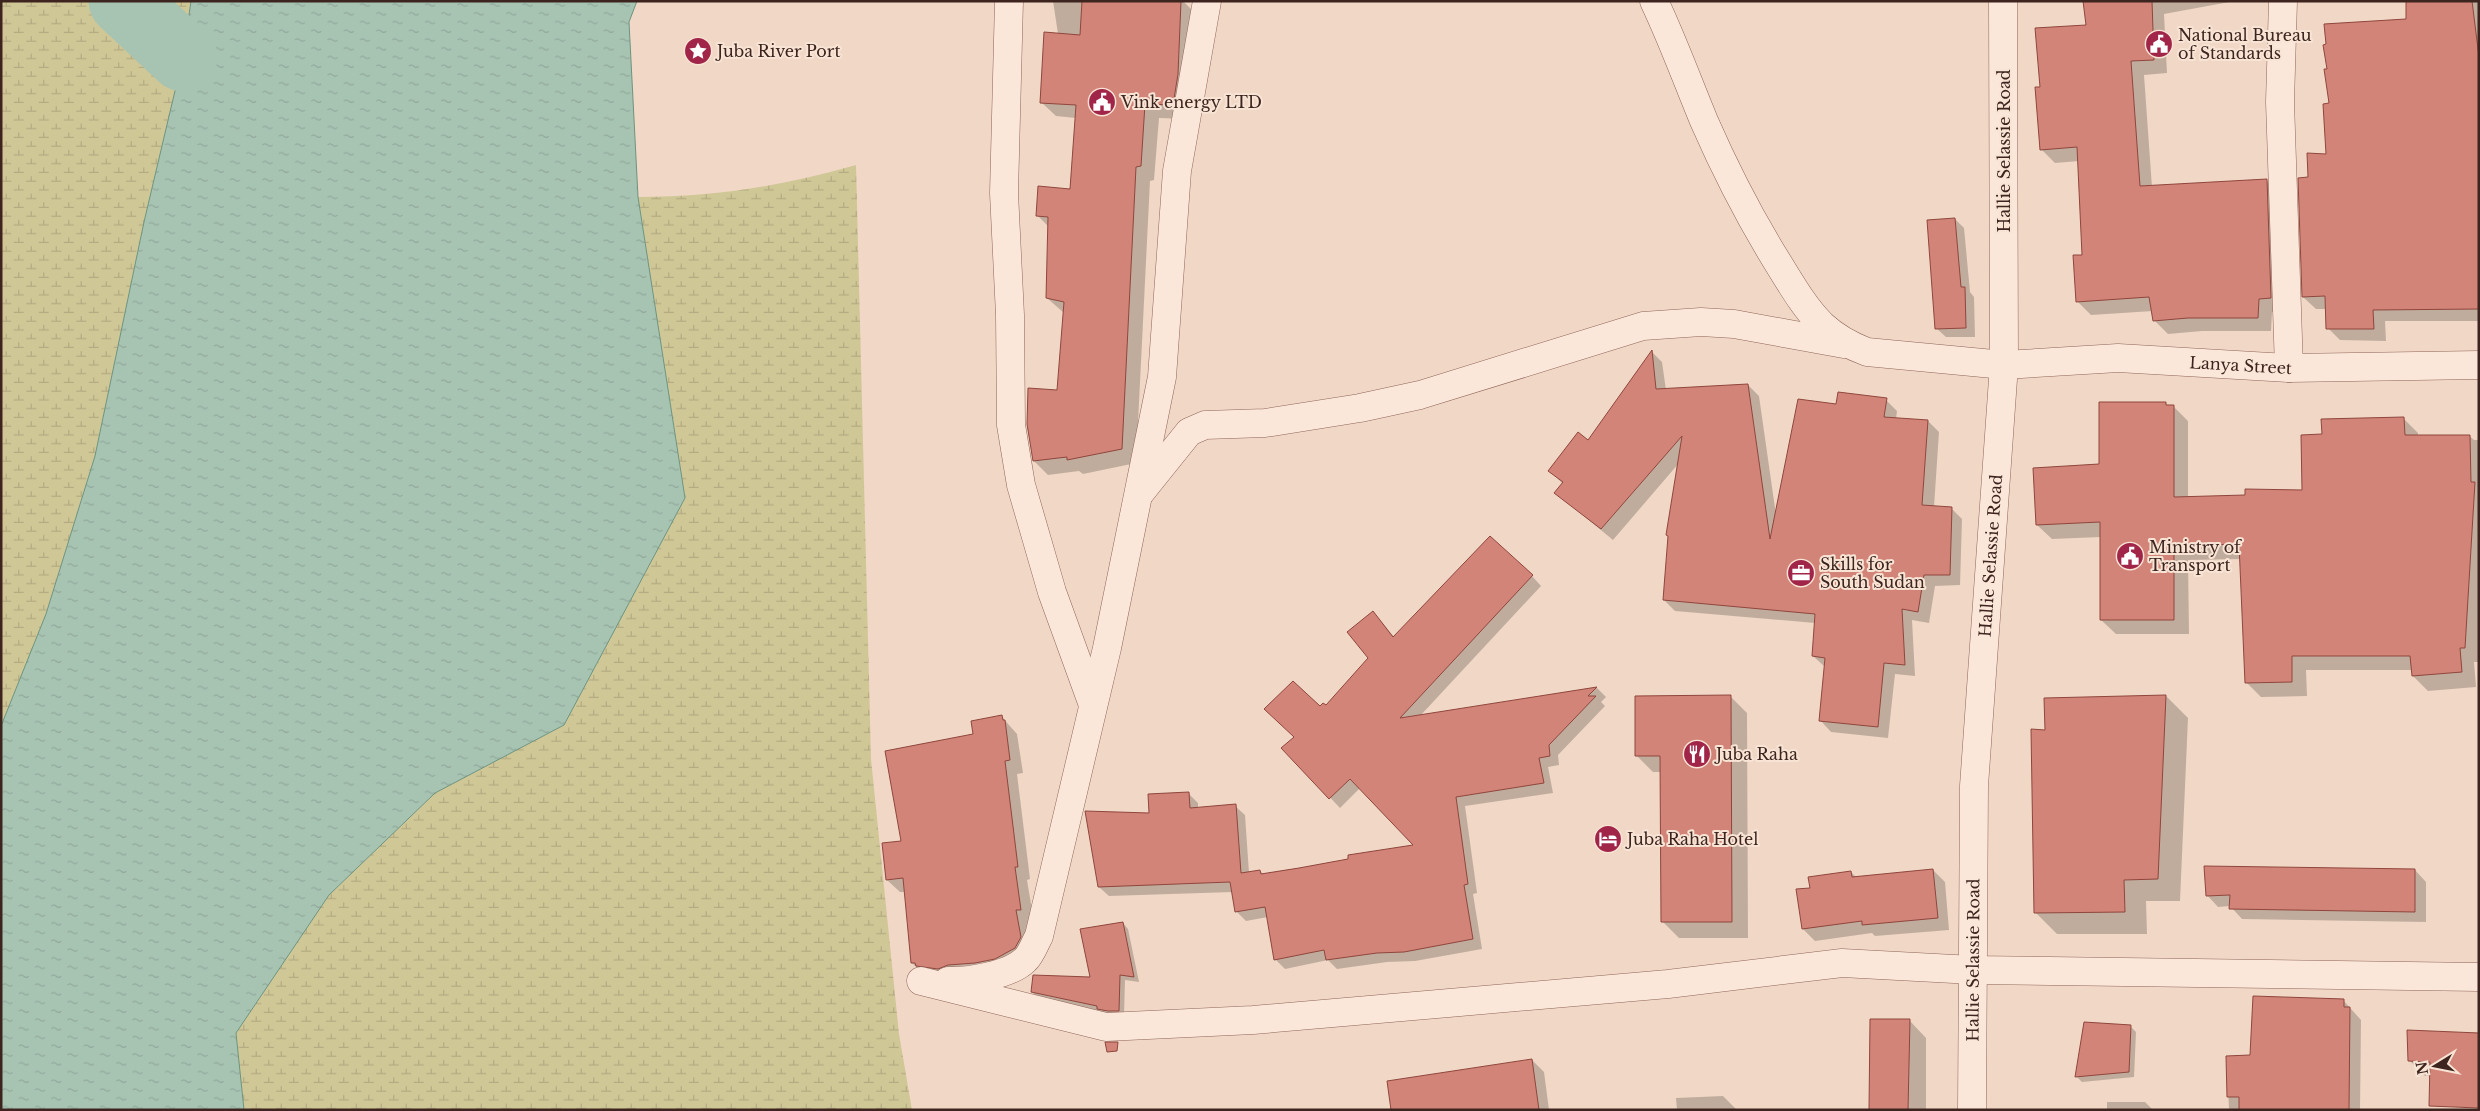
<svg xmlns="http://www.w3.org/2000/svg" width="2480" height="1111" font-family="'Libre Baskerville',serif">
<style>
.wetland{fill:url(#wetland-marsh)}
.water{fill:url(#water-ripples);stroke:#6c947f}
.shadow{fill:#0003}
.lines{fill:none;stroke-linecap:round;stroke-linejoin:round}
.river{stroke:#a7c4b3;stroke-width:69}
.building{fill:#d28478;stroke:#8f463d}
.minor-casing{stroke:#8e6659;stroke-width:29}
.minor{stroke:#fbe7d9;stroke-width:28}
.labels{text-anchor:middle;stroke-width:4;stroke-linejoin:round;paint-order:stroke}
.poi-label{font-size:16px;fill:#3d241e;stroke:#f8e4d5;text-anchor:start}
.street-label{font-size:16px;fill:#3d241e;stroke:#f8e4d5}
</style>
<defs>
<pattern id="wetland-marsh" width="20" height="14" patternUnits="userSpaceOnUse" patternTransform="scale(1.25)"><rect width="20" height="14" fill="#d0c797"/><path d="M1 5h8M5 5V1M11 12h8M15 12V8" fill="none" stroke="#b4ab82"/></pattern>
<pattern id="water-ripples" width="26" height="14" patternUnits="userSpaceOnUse" patternTransform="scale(1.25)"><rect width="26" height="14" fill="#a7c4b3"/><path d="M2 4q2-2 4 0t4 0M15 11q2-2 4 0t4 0" fill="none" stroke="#91a89a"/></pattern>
</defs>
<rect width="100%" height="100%" fill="#f1d7c5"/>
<path class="wetland" d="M1 1H191L183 57 144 222 95 456 46 614 1 726Z
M856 165 871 759 899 1034 912 1110H244L236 1033 329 895 435 793 564 725 685 498 638 197C714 197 783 186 856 165Z"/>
<path class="water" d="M191 1H637L629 22 638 197 685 498 564 725 435 793 329 895 236 1033 244 1110H1V726L46 614 95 456 144 222 183 57Z"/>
<path class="shadow" d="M1053 1H1183L1195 13 1187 119 1159 118 1154 180 1150 181 1136 463 1083 474 1079 471 1048 475 1034 461 1058 391 1064 313 1047 298 1049 227 1038 216 1072 190 1076 118 1056 116 1041 102 1058 34Z
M2084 1H2235L2164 14 2167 73 2144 75 2152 187 2266 180 2280 194 2284 312H2272L2271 331H2202L2168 334 2155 321 2153 311 2091 315 2077 301 2084 256 2079 161 2055 163 2041 149V88L2087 27Z
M2417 1H2479V321H2385L2386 341 2340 340 2328 328 2327 309H2316L2303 297 2309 178 2327 155 2398 104Z
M1955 219 1964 228 1970 292 1974 297 1975 337H1946L1936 328Z
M1652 352 1662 362 1666 390 1748 385 1759 396 1776 515 1838 405 1886 400 1897 411 1896 419 1928 421 1939 432 1934 507 1951 508 1962 519 1960 585 1935 586 1929 623 1912 620 1915 676 1895 674 1888 738 1831 732 1820 720 1825 667 1813 656 1815 623 1675 611 1664 600 1679 463 1613 540 1556 493 1563 484 1550 471 1588 441Z
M2165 404 2173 406 2188 421V498L2246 497 2303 491 2323 436 2404 419 2418 433V436H2469L2474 440H2479V662H2474L2476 687 2428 691 2413 676V670H2306L2307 696 2261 697 2246 682 2241 559 2188 560 2189 634H2116L2101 620V537L2052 539 2037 525Z
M1532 576 1541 586 1420 716 1597 688 1606 697 1601 702 1605 706 1558 755 1559 765 1548 767 1553 793 1465 806 1477 893 1473 894 1482 949 1415 961 1387 962 1337 969 1328 960 1285 969 1275 959 1268 917 1246 921 1236 911 1233 892 1109 896 1099 887 1150 815 1188 793 1198 803V808L1235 806 1245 815 1249 873 1260 871 1263 874 1350 860 1416 846 1360 788 1340 808 1283 748 1296 738 1320 708 1326 707 1369 658 1373 612 1395 638Z
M2166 696 2188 718 2180 901H2146L2147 934H2057L2035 912 2046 731Z
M1731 697 1747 713 1748 938H1679L1662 921V772H1653L1636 755Z
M1001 716 1017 734 1023 773 1017 774 1030 879 1027 880 1034 922 1033 950 998 974 925 976 912 963 905 892H900L887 880 902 842 975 735Z
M2479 838V897L2478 896Z
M1933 870 1945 882 1949 930 1875 936 1872 933 1815 941 1803 929 1851 872 1856 877Z
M2415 870 2426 882V922L2242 919 2230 906 2218 907 2207 895Z
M1123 923 1128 929 1139 982 1125 980 1124 1016 1104 1014 1101 1011 1038 998 1032 992 1092 979Z
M2343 1000 2361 1020 2360 1110H2229L2227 1057 2251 1056Z
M1909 1020 1926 1038V1110H1870Z
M2130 1026 2136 1032 2134 1077 2082 1082 2077 1077Z
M2479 1034V1077L2425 1076 2410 1061Z
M1532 1060 1544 1072 1549 1110H1393Z
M1723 1096 1737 1110H1677L1676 1098Z
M2107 1102H2145L2153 1110H2107Z"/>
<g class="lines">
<path class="river" d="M123 1 183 57"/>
</g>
<path class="building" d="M1082 1H1181L1178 74 1173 105 1145 104 1141 166 1136 167 1122 449 1067 460V457L1033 461 1027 424 1028 388 1057 390 1064 302 1046 298 1048 217 1036 216 1038 186 1070 189 1076 105 1040 103 1044 32 1080 35Z
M2083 1H2152L2154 60 2131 61 2140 186 2267 179 2271 298 2259 299 2258 318H2188L2153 321 2149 297 2076 302 2073 255H2082L2077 147 2040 150 2035 87H2040L2035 28 2086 25Z
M2406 1H2472L2479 57V309L2373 310 2374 329H2326L2325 296 2302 297 2298 178 2308 177 2307 153 2326 154 2323 104 2329 103 2324 69H2327L2323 45 2326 44 2324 24 2406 19Z
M1955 218 1961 287H1965L1966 328 1935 329 1927 220Z
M1652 350 1656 389 1748 384 1770 539 1798 399 1836 404 1838 392 1887 398 1884 417 1928 420 1922 505 1952 507 1950 575H1924L1918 612 1902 609 1905 665 1884 663 1878 727 1819 721 1825 658 1812 656 1815 614 1663 600 1668 536 1666 535 1682 436 1601 529 1554 493 1563 482 1548 471 1578 432 1588 440Z
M2099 402H2166V405H2174V497L2245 495V489L2302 490 2301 435 2322 434 2321 419 2404 417 2405 435H2470L2471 482H2475L2465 648H2460L2462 672 2412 676 2410 656H2292V682L2245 683 2239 544 2174 546V620H2100V522L2036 525 2033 468 2099 464Z
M1490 536 1533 575 1400 718 1597 687 1588 696H1596L1549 745 1550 756 1539 758 1544 783 1456 797 1468 884 1464 885 1473 939 1404 952 1377 953 1326 960 1324 950 1274 960 1265 907 1235 912 1230 882 1098 887 1085 811 1149 813 1148 794 1189 792 1190 808 1236 804 1241 873 1260 870 1261 874 1299 868 1348 859V855L1413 845 1350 779 1329 799 1281 748 1294 737 1264 709 1293 681 1320 706 1323 703 1326 705 1368 658 1347 632 1373 611 1393 637Z
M1731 695 1732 922H1661L1660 756H1635V696Z
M2166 695 2158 879 2124 880 2125 912 2034 913 2031 729 2045 730 2044 698Z
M1002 715 1003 720H1005L1010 760 1005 761 1018 867H1015L1021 910H1016L1021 937 1015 948 995 959 975 963 948 965 938 969 916 966 915 963H911L903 878 886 880 882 843 901 841 885 751 973 734 971 721Z
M2204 866 2415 869V912L2229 909 2230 895 2206 896Z
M1933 869 1938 918 1862 925V921L1802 929 1796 889 1810 888 1808 877 1851 871 1852 877Z
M1123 922 1134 977 1120 975 1119 1011H1108L1097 1009V1006L1031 992 1033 975 1090 977 1080 929Z
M2253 996 2344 999V1007H2350L2349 1110H2239V1097H2227L2226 1056 2250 1055Z
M1870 1019H1910L1908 1110H1869Z
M2084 1022 2131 1025 2129 1072 2075 1077Z
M2407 1030 2479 1033V1108L2429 1106 2430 1062 2408 1061Z
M1105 1042H1118L1117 1051 1107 1052Z
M1532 1059 1539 1110H1391L1387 1081Z"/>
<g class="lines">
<g class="minor-casing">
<g id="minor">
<path d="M1009 1 1004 193 1010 315 1011 425 1021 485 1052 592 1093 705"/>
<path id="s1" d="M1654 1C1673 41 1687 80 1704 121 1725 169 1750 218 1778 263 1791 284 1804 307 1822 325 1835 337 1851 346 1867 352L2004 365 2118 358 2289 368 2479 365"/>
<path d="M2283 1 2280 102 2289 368"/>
<path d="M1140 493 1189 432 1205 425 1265 423 1360 408 1420 395 1643 326 1701 322 1734 324 1844 344"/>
<path d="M921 981 1106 1027 1253 1020 1668 984 1842 963 1973 970 2479 977"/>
<path d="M948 981C968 982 1010 975 1025 960 1031 955 1035 943 1039 936L1107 648 1162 377 1177 171 1207 1"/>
<path id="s2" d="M1972 1110 1974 786 2004 365 2003 1"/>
</g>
</g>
<use href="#minor" class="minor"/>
</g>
<defs>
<g id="civic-disc" transform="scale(1.4375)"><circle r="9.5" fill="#a12549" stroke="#f8e4d5"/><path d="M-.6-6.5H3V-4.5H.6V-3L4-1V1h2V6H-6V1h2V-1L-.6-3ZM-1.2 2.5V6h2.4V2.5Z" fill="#fff"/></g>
<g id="sight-disc" transform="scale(1.4375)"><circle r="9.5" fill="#a12549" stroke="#f8e4d5"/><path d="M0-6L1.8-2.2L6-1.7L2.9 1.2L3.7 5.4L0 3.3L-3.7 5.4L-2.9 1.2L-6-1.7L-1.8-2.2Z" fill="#fff"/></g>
<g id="office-disc" transform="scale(1.4375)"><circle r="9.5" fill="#a12549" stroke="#f8e4d5"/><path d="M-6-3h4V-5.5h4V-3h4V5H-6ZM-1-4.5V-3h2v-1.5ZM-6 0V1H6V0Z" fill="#fff"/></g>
<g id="restaurant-disc" transform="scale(1.4375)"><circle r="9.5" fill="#a12549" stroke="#f8e4d5"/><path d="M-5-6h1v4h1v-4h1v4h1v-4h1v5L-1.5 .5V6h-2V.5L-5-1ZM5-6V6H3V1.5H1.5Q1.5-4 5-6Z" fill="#fff"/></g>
<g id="hotel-disc" transform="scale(1.4375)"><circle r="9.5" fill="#a12549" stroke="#f8e4d5"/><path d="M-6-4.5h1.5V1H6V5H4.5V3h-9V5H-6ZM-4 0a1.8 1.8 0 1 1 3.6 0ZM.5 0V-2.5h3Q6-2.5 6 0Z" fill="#fff"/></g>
</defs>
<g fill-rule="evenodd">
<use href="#civic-disc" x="2159" y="44"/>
<use href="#sight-disc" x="698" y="51"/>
<use href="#civic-disc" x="1102" y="102"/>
<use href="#civic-disc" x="2130" y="556"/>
<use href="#office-disc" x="1801" y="573"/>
<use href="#restaurant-disc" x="1697" y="754"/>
<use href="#hotel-disc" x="1608" y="839"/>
</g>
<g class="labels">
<g class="poi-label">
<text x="2178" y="41">National Bureau<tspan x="2178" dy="18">of Standards</tspan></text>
<text x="717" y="57">Juba River Port</text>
<text x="1121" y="108">Vink energy LTD</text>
<text x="2149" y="553">Ministry of<tspan x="2149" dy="18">Transport</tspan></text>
<text x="1820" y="570">Skills for<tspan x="1820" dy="18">South Sudan</tspan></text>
<text x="1716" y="760">Juba Raha</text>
<text x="1627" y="845">Juba Raha Hotel</text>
</g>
<g class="street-label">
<text transform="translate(2004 151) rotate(-90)" y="6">Hallie Selassie Road</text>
<text dy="6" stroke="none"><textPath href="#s1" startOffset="794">Lanya Street</textPath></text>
<text dy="6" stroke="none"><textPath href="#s2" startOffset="555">Hallie Selassie Road</textPath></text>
<text dy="6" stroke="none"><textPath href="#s2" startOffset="150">Hallie Selassie Road</textPath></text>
</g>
</g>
<rect width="2480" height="1111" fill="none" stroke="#3d241e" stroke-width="5"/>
<g transform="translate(2435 1066) rotate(260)" stroke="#f8e4d5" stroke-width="4" paint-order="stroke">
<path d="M0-4L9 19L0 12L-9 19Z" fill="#3d241e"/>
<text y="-8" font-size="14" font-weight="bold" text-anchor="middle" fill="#3d241e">N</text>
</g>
</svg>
